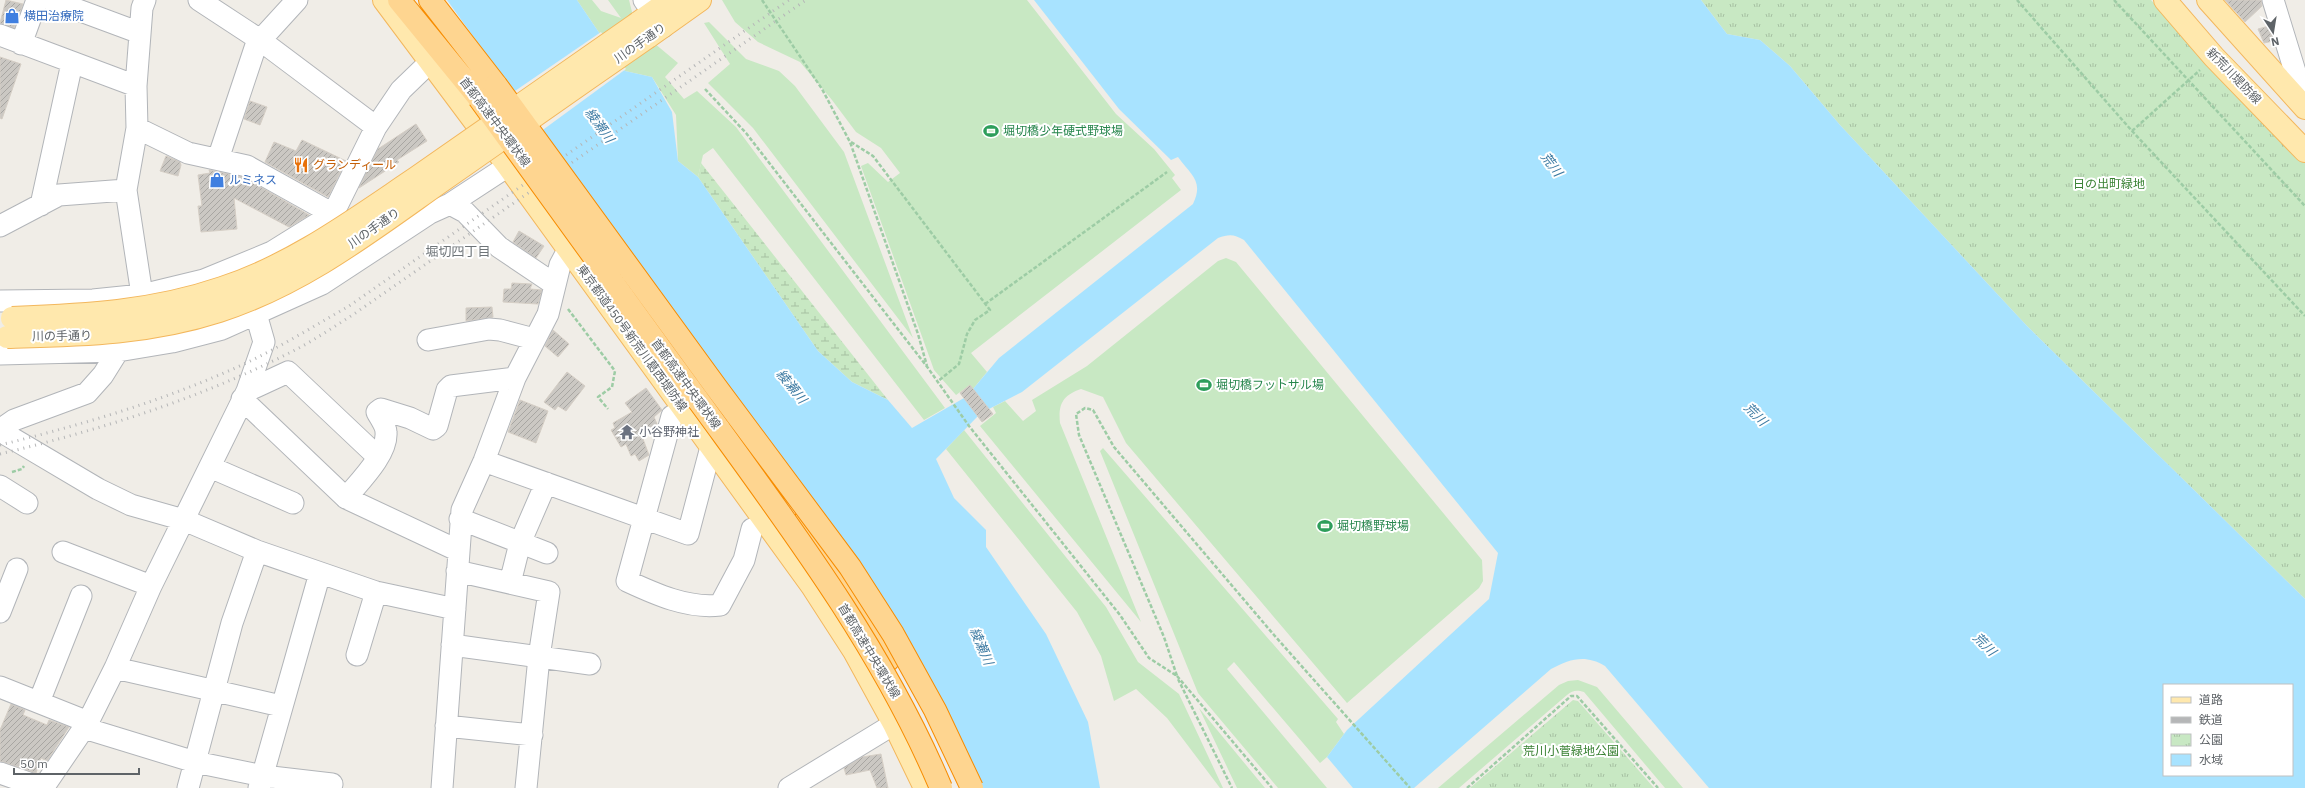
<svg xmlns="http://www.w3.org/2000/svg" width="2305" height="788" font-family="'IBM Plex Sans','Noto Sans JP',sans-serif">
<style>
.grass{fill:#c8e8c3}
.wetland{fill:url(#wetland-marsh)}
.park{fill:url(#park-tufts)}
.water{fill:#a8e3ff;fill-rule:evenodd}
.pier{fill:#f0ede7}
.building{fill:url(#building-hatch);stroke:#d5cec5}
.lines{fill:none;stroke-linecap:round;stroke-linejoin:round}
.minor-casing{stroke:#b2b5b9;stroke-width:23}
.major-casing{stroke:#f3b75d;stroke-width:24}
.highway-casing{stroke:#f78c00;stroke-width:24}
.path{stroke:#9dcca5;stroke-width:2.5;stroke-dasharray:4 2;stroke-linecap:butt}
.minor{stroke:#fff;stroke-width:21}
.major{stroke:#ffe8ad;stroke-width:22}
.highway{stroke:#fed590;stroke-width:22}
.rail{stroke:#b5b6b7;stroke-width:3;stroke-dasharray:1 5;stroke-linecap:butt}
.major-bridge-casing{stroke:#f3b75d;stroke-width:24;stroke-linecap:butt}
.highway-bridge-casing{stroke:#f78c00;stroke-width:24;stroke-linecap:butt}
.major-bridge{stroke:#ffe8ad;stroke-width:22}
.highway-bridge{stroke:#fed590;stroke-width:22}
.labels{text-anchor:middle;stroke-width:4;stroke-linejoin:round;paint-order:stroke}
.shop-label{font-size:12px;fill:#366cbe;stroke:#fff;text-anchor:start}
.street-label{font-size:12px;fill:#5e6367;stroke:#fff}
.leisure-label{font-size:12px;fill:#27864d;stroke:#fff;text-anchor:start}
.food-label{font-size:12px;fill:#c56008;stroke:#fff;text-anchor:start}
.park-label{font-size:12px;fill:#398133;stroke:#fff}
.worship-label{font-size:12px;fill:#5b616d;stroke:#fff;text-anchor:start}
.water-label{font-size:13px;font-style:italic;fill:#3c7aa2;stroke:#fff}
.neighbourhood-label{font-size:13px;fill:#6f7579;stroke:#fff}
</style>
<defs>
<pattern id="wetland-marsh" width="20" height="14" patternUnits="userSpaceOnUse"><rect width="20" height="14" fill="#c8e8c3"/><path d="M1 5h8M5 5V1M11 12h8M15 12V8" fill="none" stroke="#a6c0a2"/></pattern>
<pattern id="park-tufts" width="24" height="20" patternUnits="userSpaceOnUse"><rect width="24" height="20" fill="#c8e8c3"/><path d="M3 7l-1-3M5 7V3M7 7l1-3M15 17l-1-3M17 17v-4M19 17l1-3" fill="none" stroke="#a6c0a2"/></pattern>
<pattern id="building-hatch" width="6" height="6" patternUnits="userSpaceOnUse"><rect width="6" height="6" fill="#cbc8c3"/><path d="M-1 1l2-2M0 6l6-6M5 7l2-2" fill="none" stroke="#a8a6a2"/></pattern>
</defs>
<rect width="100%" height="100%" fill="#f0ede7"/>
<path class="grass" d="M577 0H592L601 11 621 18 608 0H629L636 28 678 63 665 77 684 99 697 91 736 127 945 408 924 420 713 148 703 155 698 177 678 161 676 115 652 77 625 71Z
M722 0H1027L1116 114 1154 149 1175 175 1172 178 1181 190 971 353 987 372 973 389 970 385 956 395 934 370 861 166 868 163 888 182 900 173 881 148 856 132 832 100 800 62 758 42 735 22Z
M709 22 746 59 779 71 795 86 844 152 913 338 753 128 708 83 730 64 704 23Z
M1226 258 1236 262 1482 560 1483 581 1479 588 1347 703 1126 443 1103 397 1081 389C1063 395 1058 404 1060 423L1141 622 980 426 996 413 993 407 1005 401 1023 421 1036 411 1032 400 1087 366 1218 261Z
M964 430 1106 607 1138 662 1179 694 1223 788H1220L1167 718 1136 689 1114 701 1101 656 1077 612 946 449Z
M1103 448 1338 719 1336 722 1344 734 1327 757 1320 763 1234 662 1227 669 1327 788H1278L1198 693 1100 451Z
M1578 680 1597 687 1683 788H1665L1584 692C1577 690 1573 690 1567 695L1459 788H1438L1559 685 1568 681Z
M1199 708 1265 788H1237Z"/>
<path class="wetland" d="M701 163 888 400 852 382 818 351 698 177Z"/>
<path class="park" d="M1701 0H2151L2305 163V599L2027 326 1840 125 1790 66 1760 40 1727 34Z
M1573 700 1578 701 1654 788H1470Z"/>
<path class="water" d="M447 0H577L625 71 652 77 672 112 678 161 698 177 818 351 852 382 888 400 912 428 964 398 978 416 936 459 954 498 986 530V547L1046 634 1088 722 1100 788H981L951 718 913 647Z
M1034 0H1701L1727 34 1760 40 1790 66 1840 125 2027 326 2305 599V788H1709L1605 666C1585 654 1570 659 1551 669L1414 788H1353L1327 757 1347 730 1489 599 1498 553 1244 240C1234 234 1229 234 1218 238L1022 392 989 409 973 389 999 358 1193 204C1204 181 1191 175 1178 157L1171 160 1119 109ZM2164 685H2292V775H2164Z"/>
<path class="pier" d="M601 32 626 69 540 132 512 93Z"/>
<path class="building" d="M6 0 23 4 14 28 0 23Z
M2225 0H2261L2262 6 2245 22Z
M2269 26 2273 41 2264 43 2258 29Z
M0 57 21 64 2 119 0 118Z
M250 101 267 107 260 125 244 119Z
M416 124 427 141 397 160 399 162 359 188 378 149Z
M302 140 346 161 328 197 265 162 274 142 296 151Z
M166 156 180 162 181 165 178 176 160 171Z
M209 170 243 177 309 215 289 227 234 198 237 229 201 232 198 206H202L198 175 210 173Z
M519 231 544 246 536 258 513 242Z
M512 283 532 284 530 289 542 290 538 304 503 302 504 289H511Z
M492 307 493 317 466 321V308Z
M553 330 569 344 558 357 545 346Z
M567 372 585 386 566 411 558 406 555 410 544 402Z
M970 385 993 414 982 422 960 393Z
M646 388 662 410 654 417 657 424 645 433 647 436 643 439 649 455 639 461 635 454 631 456 626 444 621 447 611 430 615 428 613 423 632 412 625 403Z
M520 400 548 411 536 443 508 432Z
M11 704 25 710 23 715 47 725 49 720 69 727 47 761 41 758 36 773 0 761V730Z
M881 754 888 788H877L870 770 846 775 844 768 862 757Z"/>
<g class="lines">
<g class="minor-casing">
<path id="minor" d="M51 0 140 33
M644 0 663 27
M2273 0 2301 91 2296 98
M0 35 136 86 142 8 145 0
M21 44 37 0
M136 86 137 128 126 190 142 295
M376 127 401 90 430 62
M137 128 188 153 247 166 333 214 338 224
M218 159 256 45 297 0
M450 204 465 212 499 247 554 284
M41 205 72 63
M0 226 59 195 126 190
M0 301 93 300 142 295 204 280 272 252 333 214 376 127 260 40 199 0
M428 340 489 329 500 330 534 339
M0 354 118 351 172 342 222 329 322 284 430 213 450 204 508 166
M247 391 288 372 378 457
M242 399 346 498 459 551
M672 416 627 581C655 594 688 609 720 605L744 560 752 529
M0 430 14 420 87 393 103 375 118 351
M0 431 98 489 131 505 184 520 257 551 376 592 455 609
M484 461 688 534 711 447
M210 467 293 503
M0 486 27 503
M346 498C359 482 388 454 386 432 386 426 380 418 377 412L381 409 410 418 433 429 437 426 447 390 451 386 515 378
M460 519 547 553
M63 552 151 586
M457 571 549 592 539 657 526 788
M510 583 520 543 546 483
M0 612 17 569
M452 645 590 664
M357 655 376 592
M115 668 281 706
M0 687 88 722
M39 702 81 596
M446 726 532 735
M84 728 195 762 263 776 332 784
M0 773 43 788
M43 788 88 722 115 668 151 586 247 391 264 342 256 314
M188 788 232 623 257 551
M259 788 320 573
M442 788 462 510 484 461 515 378 548 314 560 265 568 250
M789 788 894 724"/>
</g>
<g class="major-casing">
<path id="major" d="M384 0 508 166 812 586 854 651 894 724 925 788
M2165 0 2214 57 2305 151
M2208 0 2305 108
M638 23 670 0
M648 37 700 0"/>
</g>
<g class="highway-casing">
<path id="highway" d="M399 0 479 98
M430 0 496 85
M805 521 888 660"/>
</g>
<path class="path" d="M762 0 822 89 850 142 918 334 927 366
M2017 0 2132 131 2305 316
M2114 0 2305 206
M705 89 746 133 928 368 969 426 1120 615 1149 658 1177 676 1164 637 1079 435 1076 414 1085 408 1093 410 1114 447 1274 635 1410 788
M2132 131 2200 70
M851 142 873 156 990 310 975 320 967 334 959 364 937 382
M985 304 1167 172
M568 309 615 371 612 387 598 397 608 409
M12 472 22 469 24 466
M1177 676 1272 788
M1178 679 1232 788
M1467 788 1571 696H1577L1658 788"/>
<use href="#minor" class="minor"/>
<use href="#major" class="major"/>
<use href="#highway" class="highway"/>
<path class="rail" d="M0 445C77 426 153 404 226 372 269 354 309 329 349 306L789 0
M0 454C103 429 202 398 297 349 316 339 335 326 354 314L806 0"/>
<g class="major-bridge-casing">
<path id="major-bridge" d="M12 318C85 315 152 312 222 288 293 265 355 219 416 178 490 127 564 75 638 23
M7 337C80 335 148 334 219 311 300 285 367 234 436 185 506 136 577 86 648 37"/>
</g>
<g class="highway-bridge-casing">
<path id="highway-bridge" d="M496 85 716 387 850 567 893 634 935 710 972 788
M479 98C558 207 637 317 717 426 800 540 886 657 941 788"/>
</g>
<use href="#major-bridge" class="major-bridge"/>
<use href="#highway-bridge" class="highway-bridge"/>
</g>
<defs>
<g id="shop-bare" transform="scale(1.2)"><path d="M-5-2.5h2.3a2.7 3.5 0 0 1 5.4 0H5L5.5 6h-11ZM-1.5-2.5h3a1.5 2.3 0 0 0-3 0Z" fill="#3f7fe0" stroke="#fff" stroke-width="2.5" paint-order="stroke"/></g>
<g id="stadium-bare" transform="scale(1.2)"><path d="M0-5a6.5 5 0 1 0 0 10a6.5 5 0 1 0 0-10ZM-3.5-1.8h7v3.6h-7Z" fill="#2e9e5b" stroke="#fff" stroke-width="2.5" paint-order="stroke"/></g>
<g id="restaurant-bare" transform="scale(1.2)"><path d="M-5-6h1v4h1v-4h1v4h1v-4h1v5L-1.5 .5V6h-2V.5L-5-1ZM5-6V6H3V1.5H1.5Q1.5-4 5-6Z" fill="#e8710a" stroke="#fff" stroke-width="2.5" paint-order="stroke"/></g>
<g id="temple-bare" transform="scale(1.2)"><path d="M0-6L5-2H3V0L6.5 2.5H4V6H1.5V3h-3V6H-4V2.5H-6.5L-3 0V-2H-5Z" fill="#6b7280" stroke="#fff" stroke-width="2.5" paint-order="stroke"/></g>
</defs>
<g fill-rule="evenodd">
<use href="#shop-bare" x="12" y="16"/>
<use href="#stadium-bare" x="991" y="131"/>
<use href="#restaurant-bare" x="301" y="165"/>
<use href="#shop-bare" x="217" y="180"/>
<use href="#stadium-bare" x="1204" y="385"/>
<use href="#temple-bare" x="627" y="432"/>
<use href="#stadium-bare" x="1325" y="526"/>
</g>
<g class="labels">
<g class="shop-label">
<text x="24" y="20">横田治療院</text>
<text x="229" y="184">ルミネス</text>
</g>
<g class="street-label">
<text transform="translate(640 43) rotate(-35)" y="4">川の手通り</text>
<text transform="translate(2234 76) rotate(46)" y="4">新荒川堤防線</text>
<text transform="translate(495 122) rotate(53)" y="4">首都高速中央環状線</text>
<text transform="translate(374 228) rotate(-35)" y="4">川の手通り</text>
<text transform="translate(62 336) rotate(-1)" y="4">川の手通り</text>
<text transform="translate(632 338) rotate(54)" y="4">東京都道450号新荒川葛西堤防線</text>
<text transform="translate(686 384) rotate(54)" y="4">首都高速中央環状線</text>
<text transform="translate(869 651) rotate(59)" y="4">首都高速中央環状線</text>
</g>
<g class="leisure-label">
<text x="1003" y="135">堀切橋少年硬式野球場</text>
<text x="1216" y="389">堀切橋フットサル場</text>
<text x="1337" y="530">堀切橋野球場</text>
</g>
<g class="food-label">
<text x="313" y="169">グランディール</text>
</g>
<g class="park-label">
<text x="2109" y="188">日の出町緑地</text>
<text x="1571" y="755">荒川小菅緑地公園</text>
</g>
<g class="worship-label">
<text x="639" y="436">小谷野神社</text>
</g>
<g class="water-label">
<text transform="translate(600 125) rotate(54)" y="5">綾瀬川</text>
<text transform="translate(1552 164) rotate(53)" y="5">荒川</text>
<text transform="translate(792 386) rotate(51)" y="5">綾瀬川</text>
<text transform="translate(1756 414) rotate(45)" y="5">荒川</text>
<text transform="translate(1985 644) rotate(45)" y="5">荒川</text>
<text transform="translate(982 646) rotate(67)" y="5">綾瀬川</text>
</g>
<g class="neighbourhood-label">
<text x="458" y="256">堀切四丁目</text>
</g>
</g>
<rect x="2163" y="684" width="130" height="92" fill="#ffffff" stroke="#bfc1c2"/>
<rect x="2171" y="697" width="20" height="6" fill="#ffe8ad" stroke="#bfc1c2"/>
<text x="2199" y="704" font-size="12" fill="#5e6367">道路</text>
<rect x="2171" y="717" width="20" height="6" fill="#b5b6b7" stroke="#bfc1c2"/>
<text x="2199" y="724" font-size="12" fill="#5e6367">鉄道</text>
<rect x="2171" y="734" width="20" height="12" fill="url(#park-tufts)" stroke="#bfc1c2"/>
<text x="2199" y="744" font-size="12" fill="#5e6367">公園</text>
<rect x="2171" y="754" width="20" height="12" fill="#a8e3ff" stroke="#bfc1c2"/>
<text x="2199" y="764" font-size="12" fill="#5e6367">水域</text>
<g transform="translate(2273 32) rotate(168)" stroke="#ffffff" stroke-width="3" paint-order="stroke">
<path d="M0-3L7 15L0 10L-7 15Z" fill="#5e6367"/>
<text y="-6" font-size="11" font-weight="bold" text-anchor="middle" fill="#5e6367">N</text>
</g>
<path d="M14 768v6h125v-6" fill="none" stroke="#5e6367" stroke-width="2"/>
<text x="20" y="768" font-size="12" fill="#5e6367" stroke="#ffffff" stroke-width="3" paint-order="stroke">50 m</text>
</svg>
